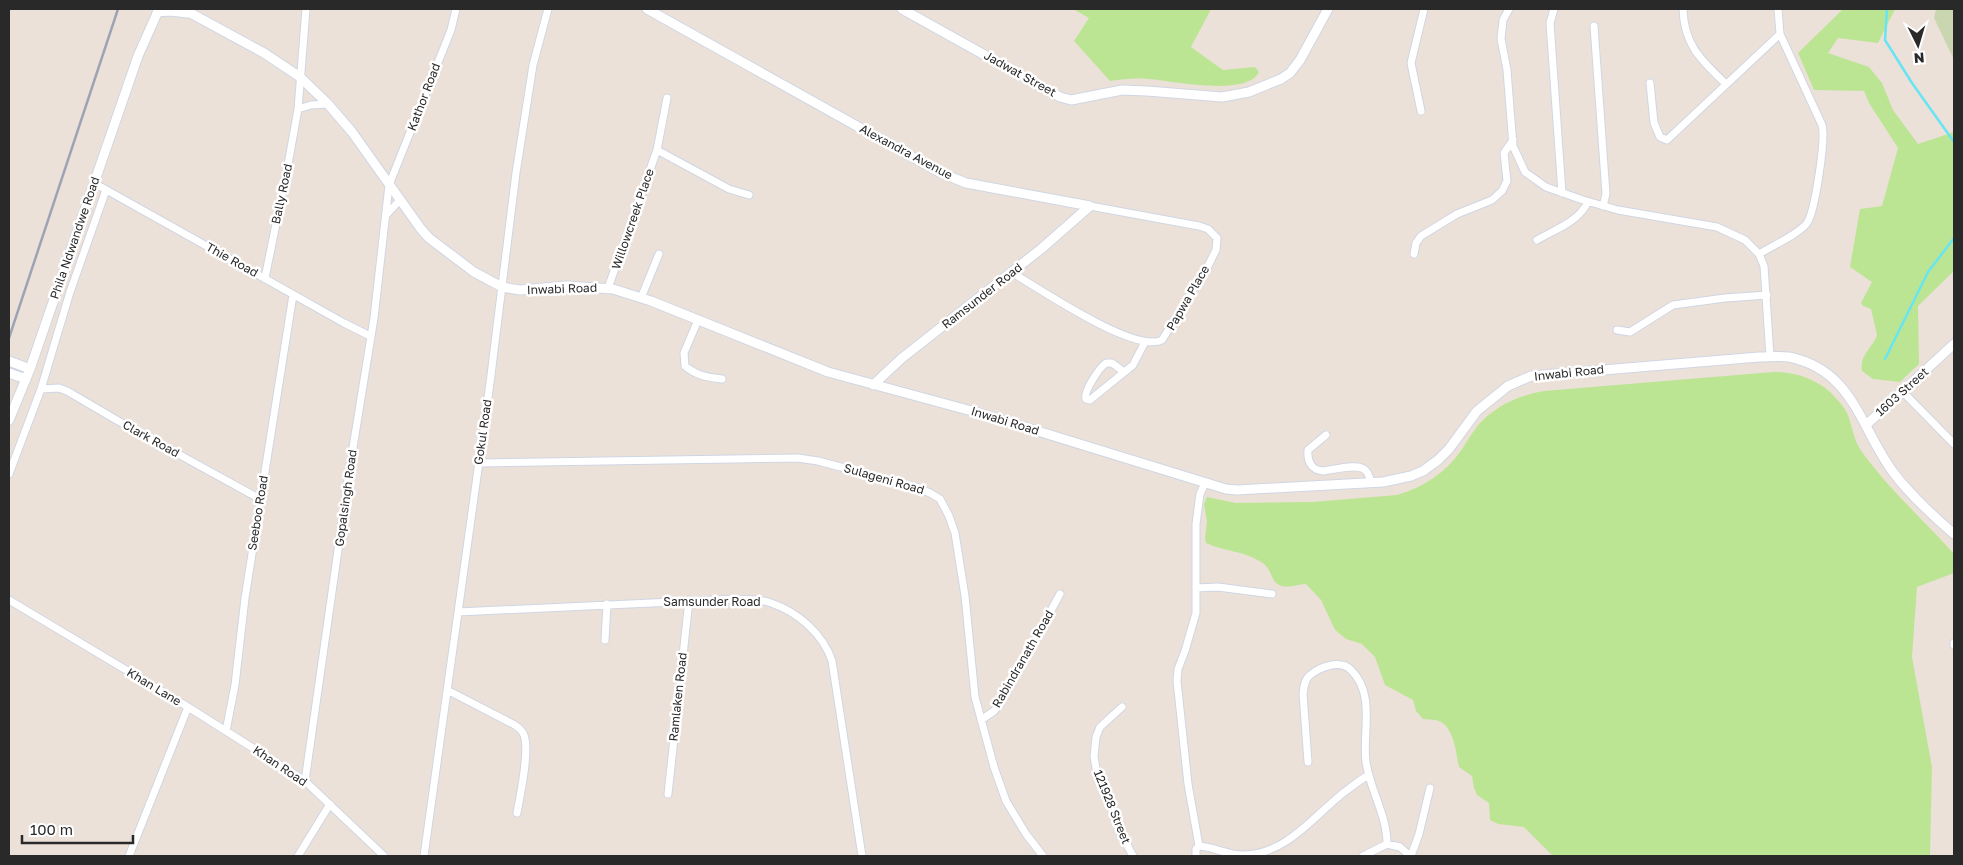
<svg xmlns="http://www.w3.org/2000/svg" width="1963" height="865" font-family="'Golos Text',sans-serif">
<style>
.green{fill:#bce593}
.cemetery{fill:#c9d6b0}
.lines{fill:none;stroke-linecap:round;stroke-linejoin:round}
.stream{stroke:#67e5f3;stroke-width:2.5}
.minor-casing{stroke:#cfd6e3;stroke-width:9}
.tertiary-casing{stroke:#cfd6e3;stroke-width:11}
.minor{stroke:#fff;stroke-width:7}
.tertiary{stroke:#fff;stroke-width:9}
.rail{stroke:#9ca4b4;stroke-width:2.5}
.labels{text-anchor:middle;stroke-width:5;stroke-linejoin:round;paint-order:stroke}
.street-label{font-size:12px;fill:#292929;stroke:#fff}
</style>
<rect width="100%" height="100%" fill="#ece1d9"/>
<path class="green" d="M1073 9H1211L1191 47 1223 70 1255 67 1259 72C1247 97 1172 81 1149 79 1136 78 1123 79 1110 81L1074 41 1089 18Z
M1843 9H1895L1878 43 1838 38 1828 53 1869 67 1882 83 1893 110 1918 144 1954 132V271L1918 306 1919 364 1900 382 1873 379 1862 371C1859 355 1872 349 1877 335L1871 309 1863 306 1861 303 1872 282 1850 267 1860 209 1882 206 1898 148 1869 103 1864 91 1814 90 1798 53Z
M1773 372C1794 372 1814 378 1830 392 1836 398 1843 405 1847 413 1852 424 1853 438 1860 449 1888 489 1922 518 1954 554V573L1917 587 1912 657 1932 767 1930 856H1553L1524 827 1498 824 1490 820 1489 803 1477 795 1474 788 1472 776 1459 767C1456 753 1454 727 1439 721 1434 719 1428 720 1423 719L1416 711 1413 700 1385 685 1375 657 1362 644 1346 639 1335 630 1321 600 1306 584C1299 584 1286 589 1279 585 1270 581 1273 569 1261 562 1242 550 1225 552 1206 543L1205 538 1207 522 1204 504 1207 497 1236 503 1312 502 1397 495C1424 487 1447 472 1462 449 1469 439 1474 429 1482 421 1499 404 1521 395 1544 391Z"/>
<path class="cemetery" d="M1936 9H1954V60L1934 18Z"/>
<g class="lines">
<path class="stream" d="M1887 9 1885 40 1912 83 1954 142
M1885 359 1928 272 1954 238"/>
<g class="minor-casing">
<path id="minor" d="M1509 9 1503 20 1501 39 1507 70 1513 146 1525 172 1546 187 1583 200 1618 210 1717 227 1745 240 1759 254 1764 266 1770 357
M1554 9 1550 23 1562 193
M1683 9C1684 45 1701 60 1726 84
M156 13 171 12 187 14
M1594 26 1606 194 1603 206
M1650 83 1654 123 1660 137 1667 140 1780 34
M298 109 311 105 328 104
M1421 111 1411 63 1424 9
M657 150 729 189 749 195
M94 183 344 323 370 336
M387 214 399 201
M1537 240C1556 229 1578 222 1588 202
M1414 254 1416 243 1421 236 1457 214 1492 200 1502 191 1507 181 1504 153 1513 140
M1759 254C1772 246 1799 234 1807 223 1815 212 1826 138 1822 125L1780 34 1778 9
M1011 272C1038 288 1135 354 1162 340L1208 266 1216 250 1217 238 1208 229 1199 226 1090 206
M265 278 287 170 298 109 306 9
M608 288 657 150 667 98
M641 298 659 254
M698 320 684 353 685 366C697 376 707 377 722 379
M1617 330 1630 332 1673 305 1725 298 1767 295
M1124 372 1112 363H1106C1099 368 1083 392 1086 399L1090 400 1133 365 1145 342
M41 389 59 388 67 391 120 422 260 499
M1903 392 1954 444
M1326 435 1308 450C1307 461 1311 470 1323 471 1333 470 1360 462 1366 471 1369 474 1370 479 1371 483
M479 463 798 458 818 461 916 487 930 493 940 499 949 516 955 533 965 596 975 697 994 767 1006 801 1026 834 1043 856
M9 474 41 389 70 292 106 190
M1196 588 1218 587 1272 594
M9 600 188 707 305 781 384 856
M458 612 736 599C747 600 761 599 771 603 798 612 823 634 832 661L862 856
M605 640 607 604
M1954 643V645
M447 690 513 724C518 727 522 730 524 735 530 751 520 796 517 813
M1122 707 1100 727 1096 737 1094 756 1096 769 1105 790 1119 830 1133 856
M981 720 994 711 1000 704 1060 594
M226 731 235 685 245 598 293 295
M1308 762 1303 694C1304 687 1304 681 1309 676 1319 667 1340 659 1351 670 1376 694 1362 733 1366 762 1370 790 1387 815 1387 844
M305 781 350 466 374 318 389 185 451 30 456 9
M668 794 689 600
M1199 846 1188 784 1177 681 1178 669 1185 651 1196 613V524L1200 494 1205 483
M129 856 188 707
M298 856 330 804
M424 856 490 383 516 173 533 65 548 9
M1196 856V849L1199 846C1215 847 1229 856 1244 855 1288 854 1315 814 1347 790 1354 785 1361 779 1369 775
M1363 856 1387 844 1400 847 1410 856
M1411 856 1419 834 1430 788"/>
</g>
<g class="tertiary-casing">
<path id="tertiary" d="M183 9 264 53 300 77 328 104 352 132 421 229 429 238 474 272 502 287 520 290 567 286 613 289 651 301 828 372 979 413 1226 489 1237 490 1383 482 1411 476 1423 471 1438 460 1449 449 1477 411 1508 386 1531 376 1759 357C1768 357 1780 356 1789 357 1853 370 1860 427 1893 472 1910 495 1932 515 1954 534
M647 9 941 173 966 183 1090 206
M902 9 1060 97 1071 100 1122 90 1147 91 1222 97 1249 92 1281 79 1290 73 1300 60 1328 9
M9 361 30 369
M9 373 26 379
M873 385 902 358 1041 249 1090 206
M9 420 30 369 138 56 159 9
M1866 425 1954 344"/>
</g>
<use href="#minor" class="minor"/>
<use href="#tertiary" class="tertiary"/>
<path class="rail" d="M9 338 118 9"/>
</g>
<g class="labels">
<g class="street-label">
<text transform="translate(1020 74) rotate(29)" y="4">Jadwat Street</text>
<text transform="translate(424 97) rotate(-69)" y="4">Kathor Road</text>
<text transform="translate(906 152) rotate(28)" y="4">Alexandra Avenue</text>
<text transform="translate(282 194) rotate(-78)" y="4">Bally Road</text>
<text transform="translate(633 219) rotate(-71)" y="4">Willowcreek Place</text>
<text transform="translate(75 238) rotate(-71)" y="4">Phila Ndwandwe Road</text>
<text transform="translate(232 260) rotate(29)" y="4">Thie Road</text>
<text transform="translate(562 289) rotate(-2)" y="4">Inwabi Road</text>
<text transform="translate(982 296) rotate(-38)" y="4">Ramsunder Road</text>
<text transform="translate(1188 298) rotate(-60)" y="4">Papwa Place</text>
<text transform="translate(1569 373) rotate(-6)" y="4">Inwabi Road</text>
<text transform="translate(1902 392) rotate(-42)" y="4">1603 Street</text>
<text transform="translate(1005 421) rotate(17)" y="4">Inwabi Road</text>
<text transform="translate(483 432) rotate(-82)" y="4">Gokul Road</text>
<text transform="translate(151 439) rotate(29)" y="4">Clark Road</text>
<text transform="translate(884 479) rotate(16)" y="4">Sulageni Road</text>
<text transform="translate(346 498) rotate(-82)" y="4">Gopalsingh Road</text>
<text transform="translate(258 513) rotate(-81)" y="4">Seeboo Road</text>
<text x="712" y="606">Samsunder Road</text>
<text transform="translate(1023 659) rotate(-60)" y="4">Rabindranath Road</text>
<text transform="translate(154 687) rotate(31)" y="4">Khan Lane</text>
<text transform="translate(678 697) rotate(-84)" y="4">Ramlaken Road</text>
<text transform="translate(280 766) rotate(34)" y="4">Khan Road</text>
<text transform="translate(1112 807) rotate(68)" y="4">121928 Street</text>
</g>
</g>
<rect width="1963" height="865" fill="none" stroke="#292929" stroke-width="20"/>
<g transform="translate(1918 45) rotate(175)" stroke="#ffffff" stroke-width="4" paint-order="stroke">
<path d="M0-4L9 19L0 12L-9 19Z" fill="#292929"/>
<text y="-8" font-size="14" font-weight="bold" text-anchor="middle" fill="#292929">N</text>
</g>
<path d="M22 835v8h111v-8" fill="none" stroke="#292929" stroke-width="2.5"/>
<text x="30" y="835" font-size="15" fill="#292929" stroke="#ffffff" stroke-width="4" paint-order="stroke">100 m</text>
</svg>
